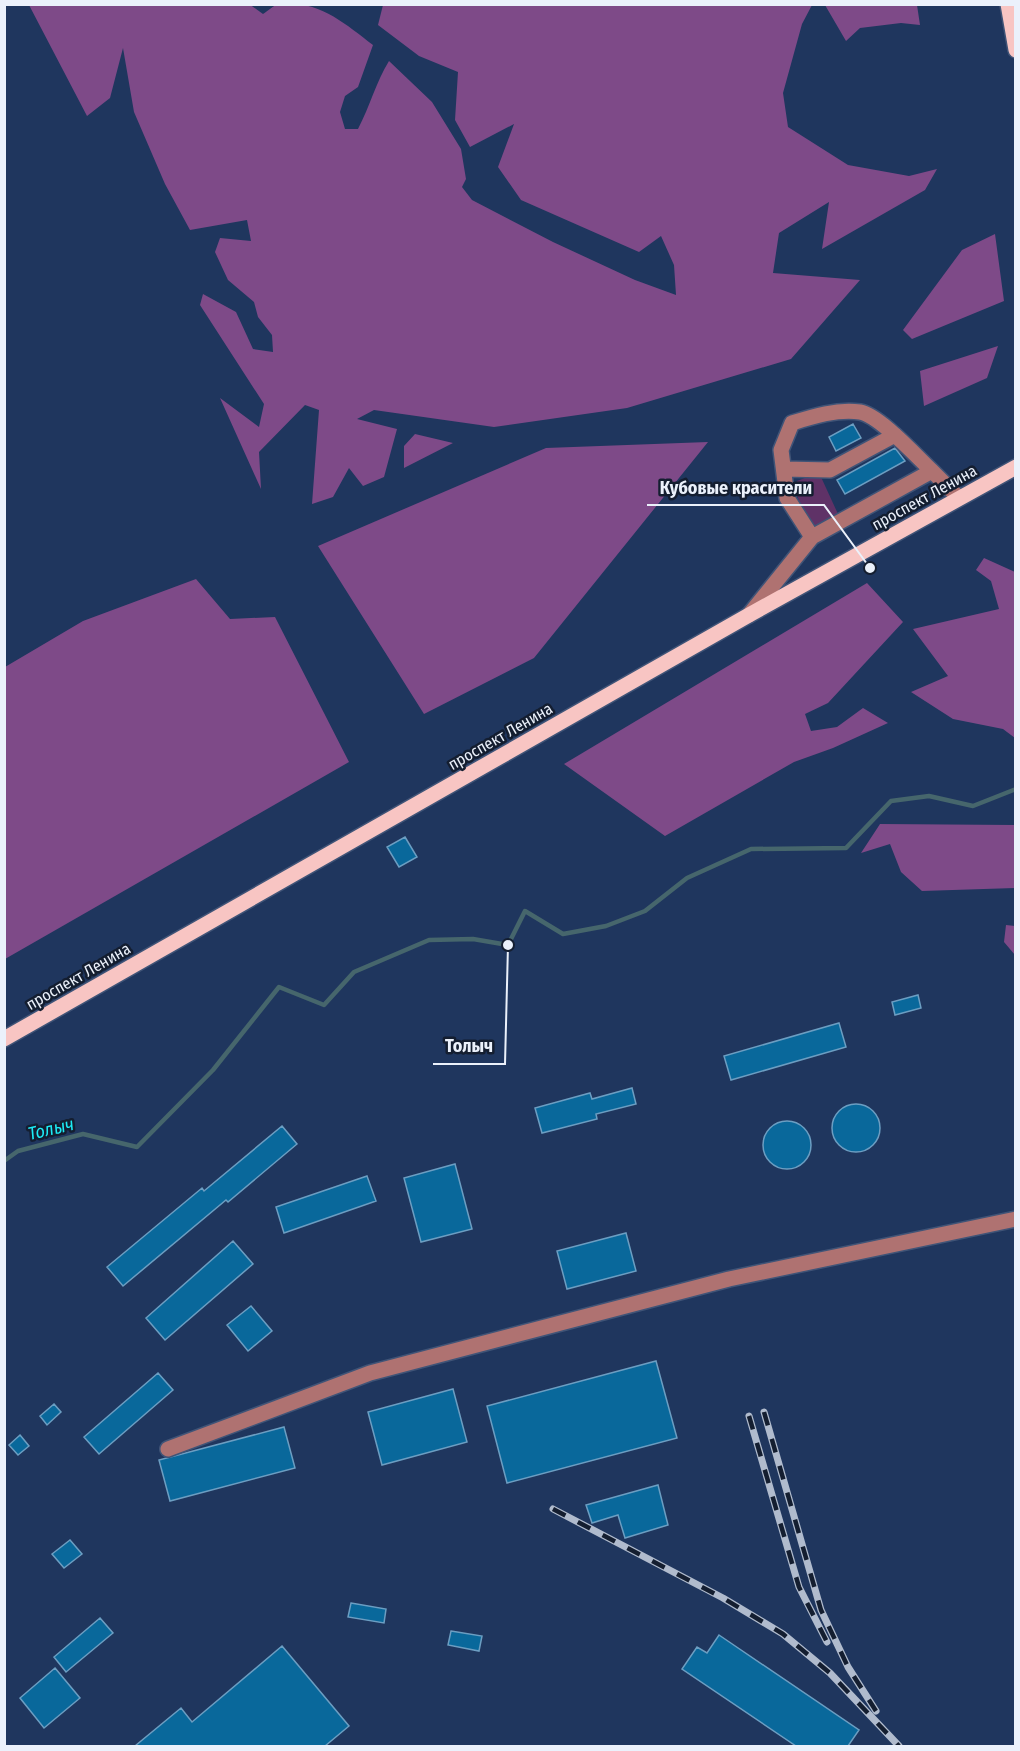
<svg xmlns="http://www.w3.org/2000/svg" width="1020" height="1751" font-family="'Fira Sans Condensed',sans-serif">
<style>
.green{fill:#5f3267}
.forest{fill:#7e4a88}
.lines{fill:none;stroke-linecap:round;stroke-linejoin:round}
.stream{stroke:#46666c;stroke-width:4.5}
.building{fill:#09689b;stroke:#6c9ec2;stroke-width:1.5}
.minor-casing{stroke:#405477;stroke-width:18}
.major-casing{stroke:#405477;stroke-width:18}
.minor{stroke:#af7271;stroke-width:15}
.major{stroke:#f8c5c3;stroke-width:15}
.rail-casing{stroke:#b0bbcd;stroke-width:7}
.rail{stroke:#141e30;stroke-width:4.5;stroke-dasharray:14;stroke-linecap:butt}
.labels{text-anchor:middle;stroke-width:5;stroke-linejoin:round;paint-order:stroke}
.street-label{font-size:16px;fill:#ebf1fb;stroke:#141e30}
.water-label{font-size:18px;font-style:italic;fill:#1debf5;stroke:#141e30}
.leader{fill:none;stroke:#ebf1fb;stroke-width:2}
.callout-dot{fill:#ebf1fb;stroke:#141e30;stroke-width:2}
.callout-label{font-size:18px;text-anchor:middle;font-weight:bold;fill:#ebf1fb;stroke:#141e30;stroke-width:5;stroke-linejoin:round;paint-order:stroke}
</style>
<rect width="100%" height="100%" fill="#1f365e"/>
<path class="green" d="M815 474 821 477 838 514 836 519 819 527C805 524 799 499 794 487L797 481Z"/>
<path class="forest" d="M249 4 263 14C268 11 274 5 279 4 319 0 344 23 373 45L358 87 345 96 340 112 345 129H358C370 106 376 82 389 61L432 102 461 149 466 179 462 187 472 200 553 242 635 280 676 295 674 265 661 236 639 252 521 200 498 167 514 124 470 147 455 120 458 72 419 56 378 25 383 5H812L802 24 783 93 788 127 848 165 909 176 937 169 925 190 822 249 829 202 779 233 773 273 860 280 791 359 627 408 494 427 374 410 357 419 397 429 384 477 363 486 349 468 333 497 312 504 319 410 305 405 259 452 261 489 220 398 259 427 264 404 200 305 203 294 236 312 253 349 273 352 272 335 258 317 254 302 228 280 215 252 220 238 251 241 247 220 190 230 165 184 134 112 123 48 110 98 87 116 29 5Z
M825 5H917L920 25 901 23 860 28 846 41Z
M995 234 1004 301 912 339 903 330 962 250Z
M998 346 987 378 924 406 920 371Z
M415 434 453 443 404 468V446Z
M708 442 534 658 424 714 318 546 546 448Z
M984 558 1015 572V738L1003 729 953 719 911 692 948 676 913 629 999 609 991 581 976 570Z
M196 579 230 619 275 617 349 762 5 959V667L83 621Z
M867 583 903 622 828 703 805 714 811 731 837 727 863 708 888 723 833 748 794 762 665 836 564 764Z
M880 824 1015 825V888L922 891 901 872 890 844 861 853Z
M1006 925 1015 926V955L1004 942Z"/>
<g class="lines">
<path class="stream" d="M4 1161 18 1151 83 1134 137 1147 213 1070 279 987 324 1005 354 972 429 940 473 939 508 945 525 911 563 934 606 926 645 911 687 878 751 849 846 848 891 801 929 796 973 806 1016 789"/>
</g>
<path class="building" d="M853 424 861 438 836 451 829 437Z
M895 448 905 461 845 494 837 480Z
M405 837 417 857 399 867 387 847Z
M918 995 921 1008 895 1015 892 1002Z
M839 1023 846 1047 731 1080 724 1056Z
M632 1088 636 1104 596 1114 597 1119 542 1133 535 1108 590 1093 592 1099Z
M832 1128a24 24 0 1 1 48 0a24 24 0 1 1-48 0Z
M763 1145a24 24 0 1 1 48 0a24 24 0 1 1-48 0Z
M282 1126 297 1144 228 1202 226 1200 123 1286 107 1267 202 1188 204 1191Z
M455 1164 472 1229 421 1242 404 1178Z
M367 1176 376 1201 284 1233 276 1207Z
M626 1233 636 1271 567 1289 557 1251Z
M233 1241 253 1264 165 1340 146 1318Z
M251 1306 272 1331 248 1351 227 1325Z
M656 1361 677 1438 507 1483 487 1406Z
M158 1373 173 1390 99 1454 84 1437Z
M453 1389 467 1442 382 1465 368 1412Z
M54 1404 61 1412 47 1425 40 1416Z
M284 1427 295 1468 170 1501 159 1460Z
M20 1435 29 1446 18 1455 9 1445Z
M658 1485 668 1525 625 1538 618 1515 592 1523 586 1505Z
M70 1540 82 1554 64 1568 52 1554Z
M351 1603 386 1609 384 1623 348 1617Z
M100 1618 113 1633 66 1672 54 1657Z
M451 1631 482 1636 479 1651 448 1645Z
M719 1635 859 1730 848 1746H796L682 1669 697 1647 707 1653Z
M282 1646 349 1726 325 1746H135L181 1708 192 1722Z
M55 1668 80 1698 44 1728 20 1698Z"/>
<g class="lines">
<g class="minor-casing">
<path id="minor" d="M784 469 830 470 895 435
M812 537 787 498 781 450 792 423C814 416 837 409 860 412 879 415 917 457 932 471
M749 615 812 537 932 471 959 498
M168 1449 370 1373 729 1279 1016 1219"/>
</g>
<g class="major-casing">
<path id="major" d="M1008 4 1016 50
M4 1039 749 615 1016 467"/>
</g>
<use href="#minor" class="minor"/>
<use href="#major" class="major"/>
<g class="rail-casing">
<path id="rail" d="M764 1412 821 1610 848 1667 876 1711
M749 1416 799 1587 827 1642
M553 1509 723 1598 783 1634 830 1673 899 1746"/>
</g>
<use href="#rail" class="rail"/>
</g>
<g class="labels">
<g class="street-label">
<text transform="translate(924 497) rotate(-29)" y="6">проспект Ленина</text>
<text transform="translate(500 736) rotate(-30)" y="6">проспект Ленина</text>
<text transform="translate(78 976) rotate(-30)" y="6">проспект Ленина</text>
</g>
<g class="water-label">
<text transform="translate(51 1129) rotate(-13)" y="6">Толыч</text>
</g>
</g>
<path class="leader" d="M870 568L824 505H647M508 945L505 1064H433"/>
<g class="callout-dot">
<circle cx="870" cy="568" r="6"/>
<circle cx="508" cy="945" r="6"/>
</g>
<g class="callout-label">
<text x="736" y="494">Кубовые красители</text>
<text x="469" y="1052">Толыч</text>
</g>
<rect width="1020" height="1751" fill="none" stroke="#ebf1fb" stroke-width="12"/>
</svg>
